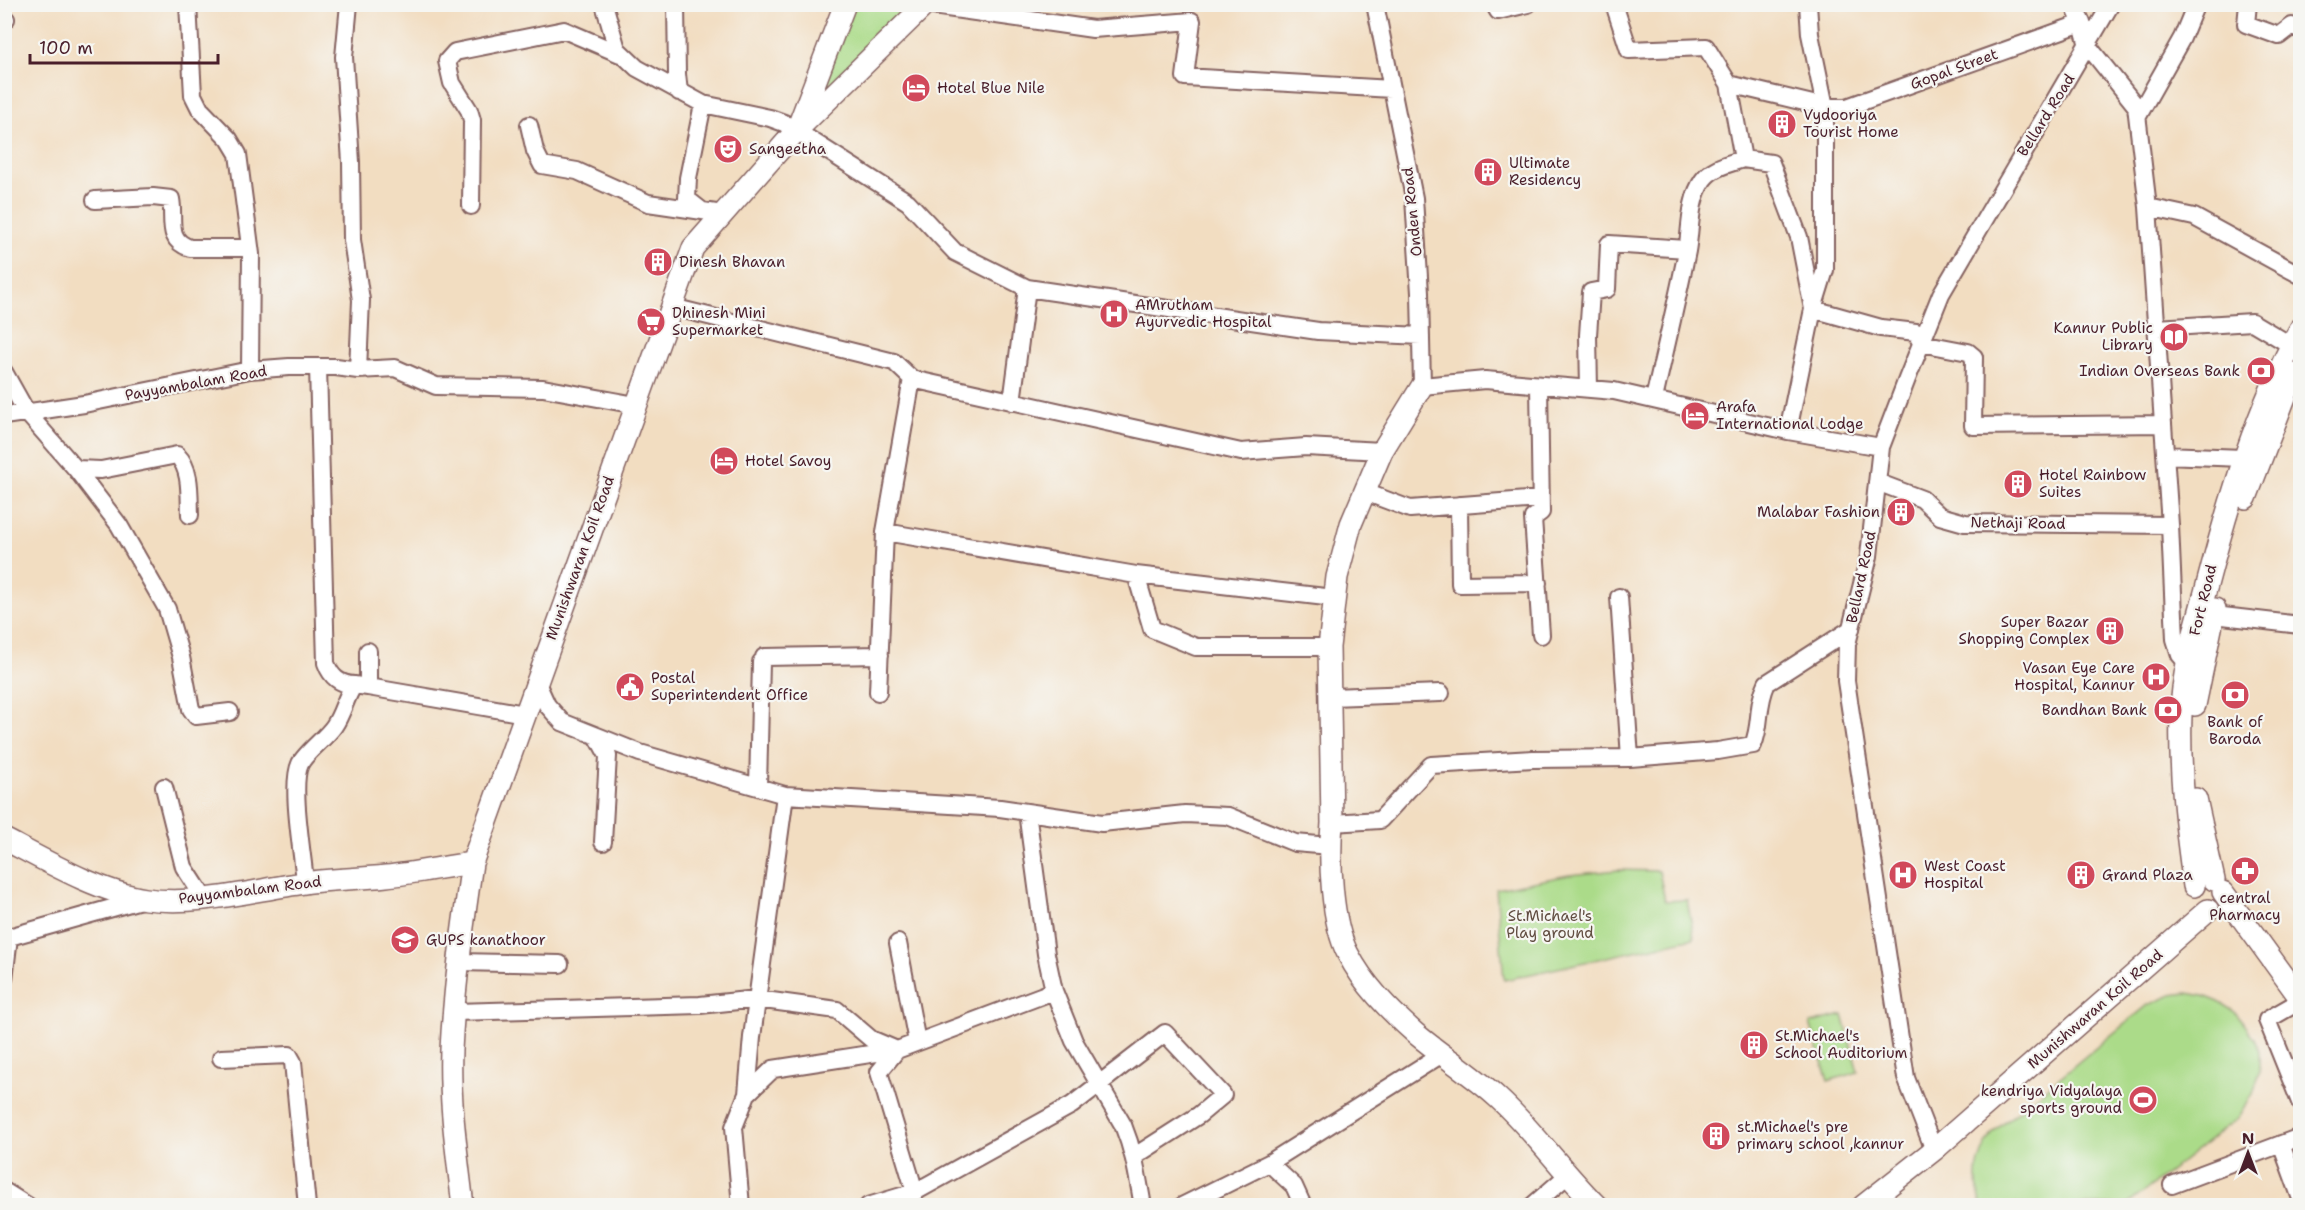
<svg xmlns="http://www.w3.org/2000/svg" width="2305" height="1210" font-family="'Shantell Sans',sans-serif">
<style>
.green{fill:#abdb89;stroke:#7a7d5a;stroke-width:1.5}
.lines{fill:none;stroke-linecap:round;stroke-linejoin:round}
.minor-casing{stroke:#856260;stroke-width:20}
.major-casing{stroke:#856260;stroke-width:24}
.minor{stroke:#fff;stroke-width:16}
.major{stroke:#fff;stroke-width:21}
.labels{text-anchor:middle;stroke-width:4.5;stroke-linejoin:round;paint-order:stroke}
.street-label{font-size:15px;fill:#4a1f2b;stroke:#f6f6f2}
.poi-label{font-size:15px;fill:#4a1f2b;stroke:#f6f6f2;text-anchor:start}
.park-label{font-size:15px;fill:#624e42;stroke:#f6f6f2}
</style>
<rect width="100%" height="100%" fill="#f6f6f2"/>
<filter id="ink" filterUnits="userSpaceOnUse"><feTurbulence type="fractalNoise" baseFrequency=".0167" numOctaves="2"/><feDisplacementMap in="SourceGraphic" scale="12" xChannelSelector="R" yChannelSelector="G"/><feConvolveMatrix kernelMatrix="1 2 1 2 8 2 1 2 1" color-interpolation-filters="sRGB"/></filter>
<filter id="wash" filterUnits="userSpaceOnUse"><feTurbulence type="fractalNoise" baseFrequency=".008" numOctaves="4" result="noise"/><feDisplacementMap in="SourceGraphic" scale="24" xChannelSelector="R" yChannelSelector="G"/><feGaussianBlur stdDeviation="1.35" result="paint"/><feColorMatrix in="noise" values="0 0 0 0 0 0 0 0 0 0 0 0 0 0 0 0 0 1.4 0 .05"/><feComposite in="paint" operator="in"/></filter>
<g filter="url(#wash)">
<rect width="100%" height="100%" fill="#f2ddc1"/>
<path class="green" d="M851 5H922L803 120Z
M1618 870 1659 871 1665 901 1687 900 1694 938 1504 980 1496 889 1569 875Z
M2187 993 2204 996 2219 1002 2235 1012 2255 1038 2260 1052V1071L2253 1094 2239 1117 2127 1205H1982C1972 1176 1977 1159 1992 1133L2148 1005 2172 995Z
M1843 1015 1858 1072 1828 1081 1810 1023Z"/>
</g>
<g filter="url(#ink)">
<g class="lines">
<g class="minor-casing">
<path id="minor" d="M188 4 193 95 200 109 229 139 238 154 251 254 250 370
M349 4 344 57 351 162 352 240 361 300 358 370
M604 4 617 49 637 68 703 104 770 118 784 123 908 202 955 252 1027 288 1318 331 1421 336
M676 4 677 74 679 92
M1375 4 1414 198 1420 293 1422 386 1485 380 1614 391 1788 431 1881 447
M1494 4 1498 11 1528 4
M1614 4 1629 50 1706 47 1729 84 1825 107H1847L2082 23
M1808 4 1810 34 1825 107V270L1813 309 1881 328 1916 332 1921 343 1968 352 1974 357 1973 426 2163 424
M2073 4 2082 23 2088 46 2136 106 2148 207 2170 525 2175 639 2180 655 2187 663
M2248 4 2246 24 2279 36 2292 26 2300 29
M926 5 1093 29 1192 21 1185 77 1392 89
M4 20 6 19
M2138 116 2182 38 2196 4
M529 125 535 151 542 165 577 171 648 203 723 214
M1743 159 1771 163 1799 237 1813 309 1788 431
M95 200 153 197 171 199C175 219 165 240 190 248H250
M471 206 472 120 469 110 452 83 447 61 455 52 564 30 620 54
M2148 207 2194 217 2300 275
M701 210 687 199 688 178 703 104
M672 307 894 362 912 379
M2157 328 2252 322 2292 346
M318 367 326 663C331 677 339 684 354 685
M4 372 27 413 76 469 119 525 167 609 181 657 191 709 196 716 230 712
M1539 385 1541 512 1533 518 1541 635
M1589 389 1588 335 1591 292 1607 289 1609 244 1687 249
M1654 399C1665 350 1677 301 1687 251 1691 229 1689 200 1703 180 1712 167 1729 164 1743 159L1729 84
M1012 402 1027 288
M4 416 84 404 250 370 289 367H336L358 370 395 368 436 386 543 388 636 405
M2165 455 2243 458
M76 469 101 470 177 455C192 470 189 496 190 515
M1877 482 1922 499 1940 516 1965 523 2170 525
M1365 492 1410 509 1540 499
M1459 505 1460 584 1538 583
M1136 575 1334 598
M1619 597 1630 758
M2214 615 2300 625
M1329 647H1196L1152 629 1136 575 885 532 912 379 1241 452 1306 447 1382 451
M764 657 880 655
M536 681 547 705 562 722 640 753 785 795 1000 808 1102 823 1185 814 1228 816 1295 843 1330 846
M368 687 525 714
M878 692 885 532
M1331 697 1441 693
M597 736 608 756 603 842
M164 787 184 867 204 898
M758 787 761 662
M1332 823 1380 820 1431 765 1533 759 1630 758 1718 751 1753 745C1762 724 1756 706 1767 683L1851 629
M305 882C303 856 290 785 300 764 305 753 326 738 334 726 343 713 345 698 354 685L368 687V651
M9 937 144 899
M898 943 917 1042
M459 962 560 964
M4 979 9 937
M1054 991 1074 1041 1123 1125C1135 1155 1137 1174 1143 1206
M2300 1001 2267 1020 2300 1102
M455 1012 700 1005 757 999 837 1010 871 1039 897 1050
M221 1058 289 1055 293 1062 307 1206
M747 1094 773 1069 896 1050
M2281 1144 2300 1196
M1934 1150 1906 1078 1846 681 1847 644 1869 556 1881 447 1907 379 1941 294 2111 4
M1269 1163 1294 1186 1303 1206
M2172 1185 2300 1137
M4 1191 28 1206
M915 1192 879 1072 897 1050 1054 991 1046 954 1027 812
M741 1206 734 1127 747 1094 752 1037 785 795
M868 1206 915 1192 1072 1105 1165 1033 1223 1095 1199 1115 1135 1156
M1182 1206 1269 1163 1442 1054
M1532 1206 1569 1174"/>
</g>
<g class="major-casing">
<path id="major" d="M799 124 845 4
M1422 386 1382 451 1351 524 1337 577 1329 647 1332 823C1329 859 1331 922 1348 954 1364 985 1389 1010 1415 1033 1442 1056 1472 1074 1498 1098 1534 1131 1562 1171 1597 1206
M2246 498 2294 374
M2195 705 2215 609
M2196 799 2214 880
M4 839C46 861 99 892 146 899 199 906 253 890 304 883 331 879 359 879 386 876 415 873 443 867 472 863
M2194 886C2186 829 2179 772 2181 714 2182 670 2196 626 2207 585 2230 497 2257 408 2300 329
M2223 892 2300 998
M463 1206C457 1154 449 1102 451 1050 454 988 463 925 472 863L693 248 796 131 926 4
M1863 1206 1934 1150 2208 910"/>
</g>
<use href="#minor" class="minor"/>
<use href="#major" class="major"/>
</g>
</g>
<defs>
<g id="hotel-disc" transform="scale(1.5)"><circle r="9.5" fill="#d1495b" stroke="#f6f6f2"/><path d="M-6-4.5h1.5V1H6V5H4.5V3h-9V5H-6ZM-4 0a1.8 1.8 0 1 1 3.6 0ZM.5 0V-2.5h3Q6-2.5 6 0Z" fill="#fff"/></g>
<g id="building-disc" transform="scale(1.5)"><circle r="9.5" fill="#d1495b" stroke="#f6f6f2"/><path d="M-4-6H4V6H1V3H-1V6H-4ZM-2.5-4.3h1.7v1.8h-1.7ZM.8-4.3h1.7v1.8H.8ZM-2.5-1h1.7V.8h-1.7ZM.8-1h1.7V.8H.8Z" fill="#fff"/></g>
<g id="theatre-disc" transform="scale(1.5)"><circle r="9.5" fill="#d1495b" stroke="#f6f6f2"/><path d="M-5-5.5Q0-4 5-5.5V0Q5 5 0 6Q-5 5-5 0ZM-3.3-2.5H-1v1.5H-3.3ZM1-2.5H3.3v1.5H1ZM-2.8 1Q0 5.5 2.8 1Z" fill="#fff"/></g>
<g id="hospital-disc" transform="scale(1.5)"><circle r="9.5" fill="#d1495b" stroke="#f6f6f2"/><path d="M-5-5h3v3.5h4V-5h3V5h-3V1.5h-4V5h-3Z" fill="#fff"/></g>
<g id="supermarket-disc" transform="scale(1.5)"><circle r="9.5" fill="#d1495b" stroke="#f6f6f2"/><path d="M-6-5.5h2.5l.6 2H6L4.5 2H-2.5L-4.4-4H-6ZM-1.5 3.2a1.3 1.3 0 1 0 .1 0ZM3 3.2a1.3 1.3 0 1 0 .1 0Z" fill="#fff"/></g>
<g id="library-disc" transform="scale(1.5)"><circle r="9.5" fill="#d1495b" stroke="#f6f6f2"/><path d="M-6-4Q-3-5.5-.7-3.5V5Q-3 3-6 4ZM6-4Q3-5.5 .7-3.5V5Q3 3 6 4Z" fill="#fff"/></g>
<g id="bank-disc" transform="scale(1.5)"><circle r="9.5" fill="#d1495b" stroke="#f6f6f2"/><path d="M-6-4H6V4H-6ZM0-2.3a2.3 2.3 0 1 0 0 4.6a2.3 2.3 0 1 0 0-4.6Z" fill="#fff"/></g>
<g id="civic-disc" transform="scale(1.5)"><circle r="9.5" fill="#d1495b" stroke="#f6f6f2"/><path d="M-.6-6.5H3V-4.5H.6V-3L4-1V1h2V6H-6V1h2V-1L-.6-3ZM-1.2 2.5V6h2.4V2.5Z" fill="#fff"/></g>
<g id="pharmacy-disc" transform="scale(1.5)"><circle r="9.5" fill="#d1495b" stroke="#f6f6f2"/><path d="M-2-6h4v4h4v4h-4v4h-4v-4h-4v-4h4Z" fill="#fff"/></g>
<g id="school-disc" transform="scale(1.5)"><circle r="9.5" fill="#d1495b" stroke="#f6f6f2"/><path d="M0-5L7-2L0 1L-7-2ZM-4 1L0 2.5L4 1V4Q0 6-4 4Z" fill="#fff"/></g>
<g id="stadium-disc" transform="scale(1.5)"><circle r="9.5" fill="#d1495b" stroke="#f6f6f2"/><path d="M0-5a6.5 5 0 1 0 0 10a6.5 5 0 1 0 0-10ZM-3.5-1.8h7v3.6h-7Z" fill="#fff"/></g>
</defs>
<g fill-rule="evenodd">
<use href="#hotel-disc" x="916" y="88"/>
<use href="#building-disc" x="1782" y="124"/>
<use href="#theatre-disc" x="728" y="149"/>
<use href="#building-disc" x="1488" y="172"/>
<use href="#building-disc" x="658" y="262"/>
<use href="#hospital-disc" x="1114" y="314"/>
<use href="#supermarket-disc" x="651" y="322"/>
<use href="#library-disc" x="2174" y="337"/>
<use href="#bank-disc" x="2261" y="371"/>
<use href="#hotel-disc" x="1695" y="416"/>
<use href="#hotel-disc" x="724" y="461"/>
<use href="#building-disc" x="2018" y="484"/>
<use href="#building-disc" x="1901" y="512"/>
<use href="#building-disc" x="2110" y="631"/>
<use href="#hospital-disc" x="2156" y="677"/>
<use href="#civic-disc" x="630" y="687"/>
<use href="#bank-disc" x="2235" y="695"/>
<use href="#bank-disc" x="2168" y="710"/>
<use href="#pharmacy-disc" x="2245" y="871"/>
<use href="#hospital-disc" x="1903" y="875"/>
<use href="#building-disc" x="2081" y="875"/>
<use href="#school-disc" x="405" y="940"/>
<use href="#building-disc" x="1754" y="1045"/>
<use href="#stadium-disc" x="2143" y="1100"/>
<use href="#building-disc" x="1716" y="1136"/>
</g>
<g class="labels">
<g class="street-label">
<text transform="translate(1954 69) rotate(-20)" y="5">Gopal Street</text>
<text transform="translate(2046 115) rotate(-58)" y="5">Bellard Road</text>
<text transform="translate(1412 212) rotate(-96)" y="5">Onden Road</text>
<text transform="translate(196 383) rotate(-10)" y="5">Payyambalam Road</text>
<text transform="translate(2018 523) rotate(1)" y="5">Nethaji Road</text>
<text transform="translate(580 558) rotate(-70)" y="5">Munishwaran Koil Road</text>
<text transform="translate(1861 577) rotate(-78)" y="5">Bellard Road</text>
<text transform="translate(2203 600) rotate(-76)" y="5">Fort Road</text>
<text transform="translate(250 890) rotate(-7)" y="5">Payyambalam Road</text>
<text transform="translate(2095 1009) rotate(-41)" y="5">Munishwaran Koil Road</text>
</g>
<g class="poi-label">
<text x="937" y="93">Hotel Blue Nile</text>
<text x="1803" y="120">Vydooriya<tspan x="1803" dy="17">Tourist Home</tspan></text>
<text x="749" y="154">Sangeetha</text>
<text x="1509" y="168">Ultimate<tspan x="1509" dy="17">Residency</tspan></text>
<text x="679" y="267">Dinesh Bhavan</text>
<text x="1135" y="310">AMrutham<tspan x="1135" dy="17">Ayurvedic Hospital</tspan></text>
<text x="672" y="318">Dhinesh Mini<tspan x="672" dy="17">Supermarket</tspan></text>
<text x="2153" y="333" text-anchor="end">Kannur Public<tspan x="2153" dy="17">Library</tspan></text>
<text x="2240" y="376" text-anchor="end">Indian Overseas Bank</text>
<text x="1716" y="412">Arafa<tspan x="1716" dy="17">International Lodge</tspan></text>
<text x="745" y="466">Hotel Savoy</text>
<text x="2039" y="480">Hotel Rainbow<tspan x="2039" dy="17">Suites</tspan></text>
<text x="1880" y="517" text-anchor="end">Malabar Fashion</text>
<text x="2089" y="627" text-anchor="end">Super Bazar<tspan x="2089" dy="17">Shopping Complex</tspan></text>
<text x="2135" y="673" text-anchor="end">Vasan Eye Care<tspan x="2135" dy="17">Hospital, Kannur</tspan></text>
<text x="651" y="683">Postal<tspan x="651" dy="17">Superintendent Office</tspan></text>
<text x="2147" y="715" text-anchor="end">Bandhan Bank</text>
<text x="2235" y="727" text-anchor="middle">Bank of<tspan x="2235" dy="17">Baroda</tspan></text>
<text x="1924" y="871">West Coast<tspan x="1924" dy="17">Hospital</tspan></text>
<text x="2102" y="880">Grand Plaza</text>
<text x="2245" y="903" text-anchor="middle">central<tspan x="2245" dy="17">Pharmacy</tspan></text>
<text x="426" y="945">GUPS kanathoor</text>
<text x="1775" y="1041">St.Michael's<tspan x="1775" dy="17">School Auditorium</tspan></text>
<text x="2122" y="1096" text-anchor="end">kendriya Vidyalaya<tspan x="2122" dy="17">sports ground</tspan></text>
<text x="1737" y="1132">st.Michael's pre<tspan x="1737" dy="17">primary school ,kannur</tspan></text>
</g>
<g class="park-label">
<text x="1550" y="921">St.Michael's<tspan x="1550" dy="17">Play ground</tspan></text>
</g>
</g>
<rect width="2305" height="1210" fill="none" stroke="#f6f6f2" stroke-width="24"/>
<g transform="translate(2248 1153)" stroke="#f6f6f2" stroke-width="4.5" paint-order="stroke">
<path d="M0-4.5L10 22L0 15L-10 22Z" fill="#4a1f2b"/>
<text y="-9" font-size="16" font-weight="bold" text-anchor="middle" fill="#4a1f2b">N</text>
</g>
<path d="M30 54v9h188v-9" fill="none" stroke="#4a1f2b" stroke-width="3"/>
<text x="39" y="54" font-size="18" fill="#4a1f2b" stroke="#f6f6f2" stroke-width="4.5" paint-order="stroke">100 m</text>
</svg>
